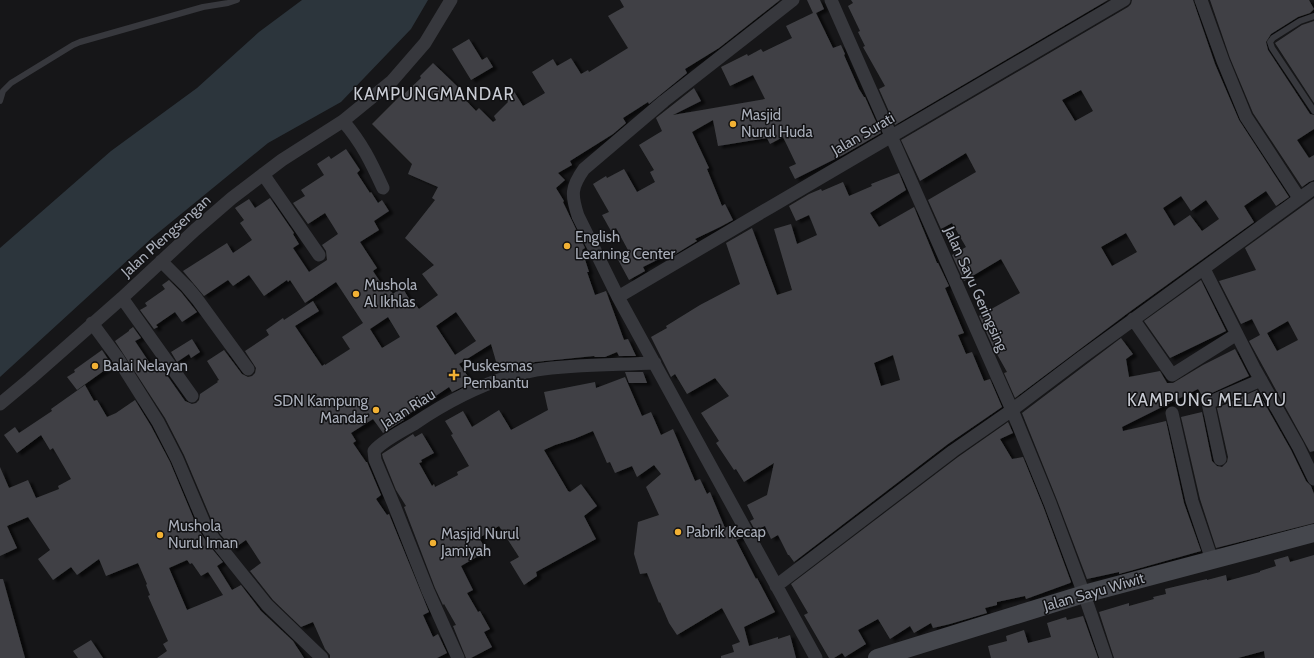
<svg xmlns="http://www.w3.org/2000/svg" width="1314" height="658" font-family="Cabin,sans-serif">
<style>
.water{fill:#2c353c}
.building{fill:#404145;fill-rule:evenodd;filter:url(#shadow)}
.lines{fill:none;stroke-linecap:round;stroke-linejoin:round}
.lane{stroke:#37383d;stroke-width:6}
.street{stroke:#37383d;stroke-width:13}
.secondary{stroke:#45474d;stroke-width:18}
.poi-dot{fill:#f2b134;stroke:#111113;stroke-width:1.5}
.labels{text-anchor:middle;stroke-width:3;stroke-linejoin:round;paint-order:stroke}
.poi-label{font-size:15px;fill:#a8adb8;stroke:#111113;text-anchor:start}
.street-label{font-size:15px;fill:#a8adb8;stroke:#111113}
.quarter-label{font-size:17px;letter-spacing:1px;fill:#c9ccd4;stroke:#111113}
</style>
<defs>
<filter id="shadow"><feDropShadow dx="4.5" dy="2.5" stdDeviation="1" flood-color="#0009"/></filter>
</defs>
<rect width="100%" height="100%" fill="#161618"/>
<path class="water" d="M302 0H428L411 29 341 102 268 143 153 237 0 377V248L111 151 197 88 259 32Z"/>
<path class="building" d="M620 0H780L719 48 685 69 687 73 649 104 648 102 623 118 626 123 613 134 570 161 572 165 558 173 565 180 556 188 564 201 563 202 585 248 582 250 589 272H587L595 295 606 291 624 340 628 339 636 356H619L617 352 605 357H595L594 356 535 362 499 372 491 344 459 364 472 382 452 392 449 387 403 418 404 420 383 433 373 419 351 433 356 441 353 443 366 462H367L381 495 376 499 387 515 389 514 429 612 423 615 433 637 438 634 447 653 437 658H330V655L325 649 313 622 301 627 273 600 254 576 250 571 261 563 246 540 233 549 220 534 212 521 184 455 165 418 115 341 129 331V330L133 327 141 338 135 341 151 365 157 361 185 401 192 404 196 403 199 400 200 394 218 382 217 381 219 380 207 361 224 350 242 374 248 377 252 376 255 373 256 368 245 351 269 335 266 330 283 318 284 320 313 301 319 311 295 326 322 366 325 364V365L350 349 342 337 363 323 336 282 305 303 290 280 288 282 287 280 264 296 249 275 233 286 228 280 204 296 183 271 227 243 233 253 252 240 240 223 244 220 235 208 249 199 255 208 270 198 294 233 293 234 299 244 293 248 309 272 327 260 326 251 322 245 338 234 325 213 308 224 293 203 305 196 301 190 324 175 317 164 329 156 331 159 346 149 360 170 357 173 370 193 371 192 378 203 382 200 389 211 374 221 379 230 360 242 377 268 373 271 385 289 388 287 393 294 402 287 411 302 413 301 419 309 438 295 422 274 434 265 405 238 435 200 432 198 438 187 408 174 412 164 372 124 401 95 402 96 421 78 420 76 433 63 459 88 456 90 476 111 479 108 493 122 496 120 494 116 508 102 503 96 513 90 523 106 545 93 532 72 553 59 557 66 571 58 581 74 588 70 589 72 628 48 608 16 624 7ZM456 312 476 341 455 355 436 326ZM388 317 400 337 382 348 370 329Z
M807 0H820L824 9 816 13 833 48 841 45 845 54 844 55 859 89 864 97H865L881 133 843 155 795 179 789 167 796 164 783 137 770 144 767 138 718 146 713 120 692 132 709 168 707 169 722 206 725 204 733 220 720 227 695 239 697 241 674 255 673 252 643 267 645 271 629 280 616 256 628 250 616 228 611 231 602 215 609 212 593 184 606 176 607 178 624 169 637 192 655 182 650 172 654 170 639 145 662 131 656 118 694 88 701 101 673 115 765 99 753 75 730 86 721 67 747 54 748 56 761 49 763 52 792 38 786 26 813 13Z
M851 0H1108L895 125 879 89 885 86 863 47 865 46 858 32 860 31 848 6 853 3Z
M1132 0H1193L1215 64 1239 120 1289 197 1276 206 1266 191 1244 206 1254 222 1128 313 1015 398 1004 373 1007 372 993 347 979 316 1020 293 1001 259 964 281 952 255 966 247 952 223 941 229 928 200 976 172 966 153 920 181 901 140 1128 7 1131 4ZM1081 90 1093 111 1075 121 1062 100ZM1181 196 1191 211 1206 200 1219 219 1202 231 1190 215 1174 226 1163 208ZM1126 233 1137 252 1112 266 1101 247Z
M1210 0H1309L1314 9 1310 13 1298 17 1271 34 1266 42 1268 50 1310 114 1314 115V129L1297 140 1309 158 1314 155V180L1309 182 1302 187 1253 113 1230 58Z
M1314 21V103L1275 43 1302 25Z
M469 39 482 60 487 57 493 67 471 80 452 49Z
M899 173 906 190 870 213 879 227 914 207 937 263H938L949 286 945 288 964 333 958 335 966 354 972 352 984 381 990 379 1002 407 948 444 794 562 789 555H788L778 535 771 539 765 526 755 530 750 521 754 519 747 505 767 495 774 463 744 482 736 469 734 470 716 443 719 441 701 413 729 396 715 378 687 394 675 374 671 377 651 337 667 328 666 326 700 305 740 284 726 243 752 228 777 295 792 290 774 229 791 224 797 244 817 235 809 215 796 221 789 206 809 194 821 189 822 191 843 182 849 196 872 186 871 184ZM893 355 900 380 881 386 874 363Z
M1314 198V451L1310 452 1249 341 1260 335 1252 319 1241 324 1219 281 1256 270 1245 248ZM1288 321 1298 340 1277 351 1267 333Z
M169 280 181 292 197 312 182 322 175 312 156 325 158 327 154 329 140 310 147 306 145 303 165 289 162 285Z
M1201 280 1226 331 1170 358 1144 321Z
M1121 338 1133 354 1126 359 1129 377 1160 371 1167 383H1173L1203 365 1235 349 1249 376 1203 397 1198 389 1122 427 1123 431 1166 421 1184 503 1201 551 1119 574V572L1087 579 1057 500 1022 413Z
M192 339 200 352 191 358 189 354 177 362 171 352Z
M102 350 112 365 77 390 67 377 75 372 74 370Z
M625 372H643L647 383H629Z
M625 377 642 416 651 412 661 435 673 429 695 481 700 479 707 494 710 492 725 528 729 526 732 531 736 529 741 538 736 540 756 579 757 578 775 612 744 627 749 646 778 637V639L790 635 796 658H721V656L734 652 732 645 740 642 722 608 677 635 669 623 660 602 659 603 647 573 640 574 634 554 638 522 659 515 646 487 661 474 654 465 637 477 632 466 615 473 610 462 607 463 593 431 574 439 555 445 544 450 568 491 570 492 581 484 597 506 584 516 596 539 536 572 537 576 524 585 510 562 519 557 499 526 479 538 487 551 461 566 473 590 467 593 478 612 480 611 490 629 484 632 492 647 471 658H466L453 626 456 625 444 604 443 605 435 588 404 507 406 506 396 490 383 458 382 454 413 434 415 437 422 433 434 453 421 460 422 462 419 463 432 486 434 484 435 487 458 475 457 472 469 466 451 435 453 434 445 421 463 411 472 427 499 410 511 430 548 410 544 392 595 382 596 388Z
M85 385 94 401 97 400 107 417 116 413 135 400 151 426 170 462 198 529 208 544 223 562 217 566 232 590 241 585 261 611 293 641 304 658H157L167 651 163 644 168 641 148 596 150 595 146 585 147 584 138 563 106 576 99 559 77 575 71 567 53 580 38 559 50 550 28 517 7 526 17 548 0 556V467L9 488 28 480 36 498 59 489 58 486 71 479 53 448 50 450 41 435 17 453 4 435 15 427 19 433 52 411 51 409ZM187 560 190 564 192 563 201 576 208 572 223 595 187 610 169 568Z
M1257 390 1291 450 1306 481 1311 486 1314 494V523L1216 548 1200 499 1181 417 1202 412 1212 461 1217 466 1222 467 1227 462 1228 457 1217 408Z
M1008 422 1013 433 1000 439 1012 459 1023 457 1043 506 1071 582 1070 583 1026 599 1025 596 997 602V605L985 608 987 613 950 624 933 628 931 623 914 633 910 626 890 639 878 619 858 630 866 644 845 657 842 653 834 658H829L804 615 808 613 791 584 958 457Z
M1314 555V658H1265L1264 651 1238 658H1114L1099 612 1129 603V606L1154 599 1153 597 1166 594 1165 589 1207 579V580L1226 575 1227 581 1260 572V571L1276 566 1274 560 1288 556 1290 562Z
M0 579H3L25 658H0Z
M1083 616 1098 658H991L988 646 1007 641 1006 636 1024 630 1028 643 1051 637 1047 623 1066 617 1067 620Z
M91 640 103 658H78L73 651Z"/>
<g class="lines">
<path class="lane" d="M1314 16 1300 21 1273 38 1270 42 1272 48 1314 111
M0 101 3 91 11 83 73 45 80 42 203 7 228 3 237 0"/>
<path class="street" d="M793 0 664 101 584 169C571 187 571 195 578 216L618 297 816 658
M831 0 1012 410 1050 503 1084 594 1106 658
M1201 0 1223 61 1246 117 1299 198
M343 121C362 143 371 162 383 188
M263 174 319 255
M161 261 187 287 197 299 248 369
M1204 269 1254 368 1298 446 1314 479
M618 297C786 197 955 100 1124 0
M122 298 192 396
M1133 319 1172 375 1237 334
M92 323 117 357 158 422 177 459 205 525 214 539 267 605 322 658
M0 404 30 379 122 298 195 230 232 198 282 160 343 121 392 81 425 43 451 0
M1172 413 1192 501 1212 560
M1220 459 1208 403 1261 380
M776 586 953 451 1012 410 1082 357 1314 188
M458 658 428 591 394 505 375 460 374 451C381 442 403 430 414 424 451 399 492 378 536 370 575 364 616 365 655 363"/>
<path class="secondary" d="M877 658 1084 594 1314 533"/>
</g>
<g class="poi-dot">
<circle cx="733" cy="124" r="4"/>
<circle cx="567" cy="246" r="4"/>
<circle cx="356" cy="294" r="4"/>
<circle cx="95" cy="366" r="4"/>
<path d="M452 369h4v4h4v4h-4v4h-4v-4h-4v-4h4z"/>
<circle cx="376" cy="410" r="4"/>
<circle cx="678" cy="532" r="4"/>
<circle cx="160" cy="535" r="4"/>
<circle cx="433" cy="543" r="4"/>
</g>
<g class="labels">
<g class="poi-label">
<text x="741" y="120">Masjid<tspan x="741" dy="17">Nurul Huda</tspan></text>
<text x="575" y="242">English<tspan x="575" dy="17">Learning Center</tspan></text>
<text x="364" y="290">Mushola<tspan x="364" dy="17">Al Ikhlas</tspan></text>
<text x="103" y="371">Balai Nelayan</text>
<text x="463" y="371">Puskesmas<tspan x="463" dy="17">Pembantu</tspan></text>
<text x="368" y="406" text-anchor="end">SDN Kampung<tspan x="368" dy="17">Mandar</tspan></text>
<text x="168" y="531">Mushola<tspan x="168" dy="17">Nurul Iman</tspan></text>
<text x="686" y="537">Pabrik Kecap</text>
<text x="441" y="539">Masjid Nurul<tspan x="441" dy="17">Jamiyah</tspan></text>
</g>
<g class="street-label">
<text transform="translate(863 134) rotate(-30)" y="5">Jalan Surati</text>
<text transform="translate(166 236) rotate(-42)" y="5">Jalan Plengsengan</text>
<text transform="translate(976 289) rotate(66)" y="5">Jalan Sayu Geringsing</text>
<text transform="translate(408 409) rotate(-32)" y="5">Jalan Riau</text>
<text transform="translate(1094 592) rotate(-16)" y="5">Jalan Sayu Wiwit</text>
</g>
<g class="quarter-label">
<text x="434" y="100">KAMPUNGMANDAR</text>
<text x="1207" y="406">KAMPUNG MELAYU</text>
</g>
</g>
</svg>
